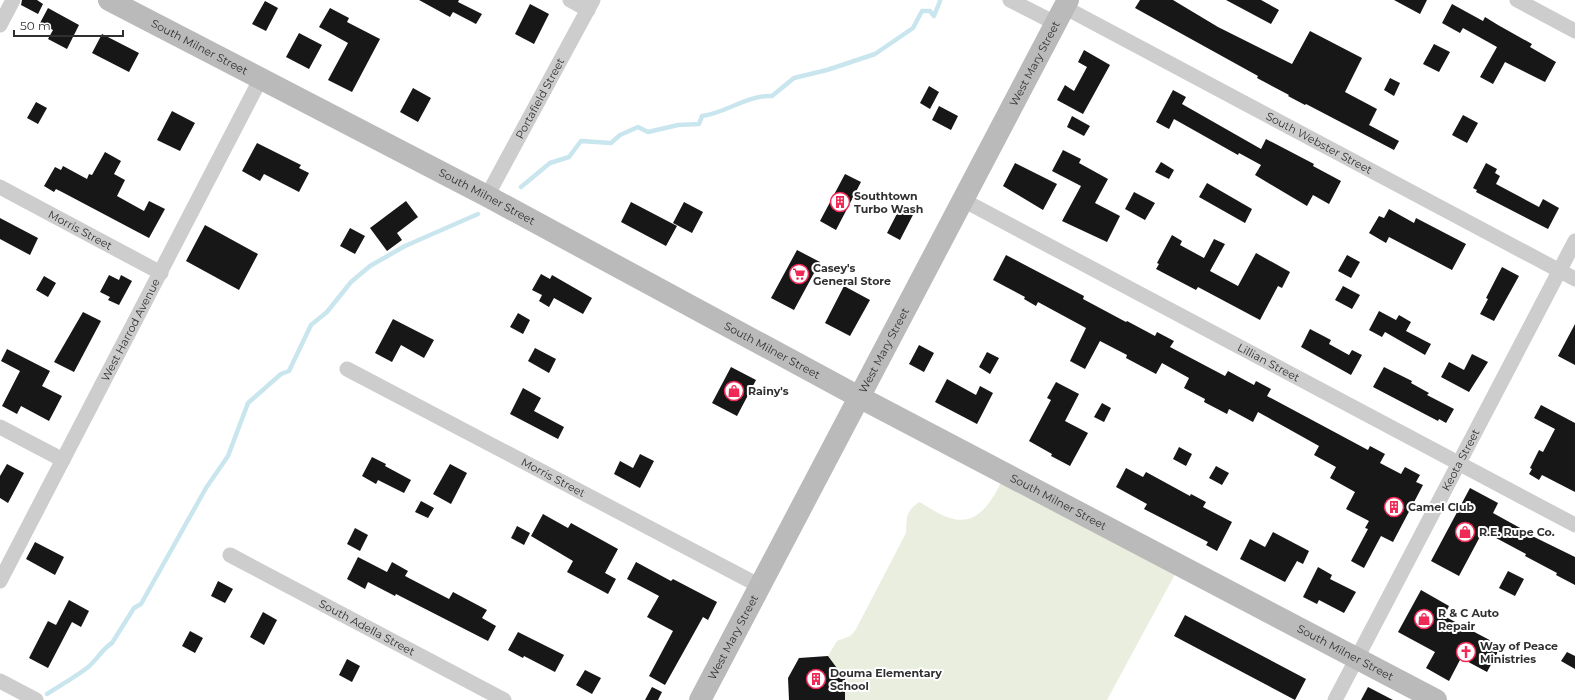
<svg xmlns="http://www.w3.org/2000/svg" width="1575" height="700" font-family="Montserrat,sans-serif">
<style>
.green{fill:#e9eede}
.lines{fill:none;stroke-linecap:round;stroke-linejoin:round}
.stream{stroke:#c9e6ef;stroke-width:4.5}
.building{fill:#171717}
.street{stroke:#cdcdcd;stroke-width:15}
.secondary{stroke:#bababa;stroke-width:22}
.labels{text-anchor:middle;stroke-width:4;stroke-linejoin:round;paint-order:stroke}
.street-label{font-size:11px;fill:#303030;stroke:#fff}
.poi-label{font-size:11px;font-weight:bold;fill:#303030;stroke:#fff;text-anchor:start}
</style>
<rect width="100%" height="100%" fill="#fff"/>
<path class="green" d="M1006 474 1180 565 1107 700H845V679L828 656 837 641 850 636 855 631 906 533C907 517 905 512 919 502 929 507 939 515 950 518 981 528 994 495 1006 474Z"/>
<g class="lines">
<path class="stream" d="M521 187 550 163 569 157 581 141 611 143 620 135 638 127 648 132 678 125 699 124 702 116C726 113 747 95 772 96L794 78 827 70 875 54 913 28 922 11H930L934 16 940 1
M47 694C61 685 75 677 87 668 97 660 102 649 112 643L134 608 141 604 206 488 228 456 248 403 281 374 289 371 311 325 327 312 351 282 370 266 405 246 478 214"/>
</g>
<path class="building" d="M22 0H37L43 4 38 14 21 5Z
M419 0H459L458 2 482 14 476 24 453 12 450 17Z
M1140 0H1173L1218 27 1292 64 1310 31 1362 58 1345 92 1377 109 1369 125 1399 141 1394 150 1306 104 1305 105 1288 96 1289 95 1257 78 1258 76 1135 8Z
M1226 0H1261L1279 10 1271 24Z
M1394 0H1427L1420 14Z
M265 1 278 8 266 31 252 24Z
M530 4 549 14 534 44 515 34Z
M1452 4 1483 21 1485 17 1498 25 1532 44 1530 47 1556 62 1545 82 1505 62 1493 84 1480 77 1497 47 1463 28 1460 33 1442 23Z
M48 8 79 25 67 49 48 39 53 30 40 23Z
M330 8 349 18 347 22 380 39 352 92 328 80 348 43 319 27Z
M299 33 322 45 309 69 286 57Z
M102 34 139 53 129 72 92 53Z
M1434 44 1450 52 1439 72 1423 64Z
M1084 50 1110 65 1083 114 1057 100 1065 85 1074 91 1087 67 1078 62Z
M1390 78 1400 83 1394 96 1384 90Z
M929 86 939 92 930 109 920 103Z
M413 88 431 98 418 122 400 112Z
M1173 90 1186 97 1182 104 1261 149 1266 139 1314 164 1313 166 1341 181 1329 204 1313 195 1307 206 1255 175 1261 165 1239 153 1238 155 1174 119 1169 129 1156 122Z
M36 102 47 108 38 124 27 118Z
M939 106 958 116 951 130 932 120Z
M172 111 195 123 180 151 157 140Z
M1463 115 1478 123 1467 143 1452 135Z
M1072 116 1090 126 1084 136 1067 127Z
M257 143 301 165 299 168 309 173 299 192 264 174 260 181 242 171Z
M1063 150 1081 159 1079 163 1108 179 1095 203 1120 216 1107 242 1062 221 1081 186 1052 171Z
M105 152 121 161 114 174 125 180 117 196 144 211 149 201 165 209 149 238 62 192 56 189 54 192 44 186 55 167 61 170 63 166 87 179 89 174 92 175Z
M1161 162 1174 170 1169 179 1155 172Z
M1015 163 1057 184 1043 210 1003 186Z
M1486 163 1497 169 1495 173 1500 176 1496 184 1539 207 1543 199 1559 208 1548 229 1476 192 1477 190 1473 188Z
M845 174 861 182 836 230 820 221Z
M1207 183 1252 209 1245 223 1199 197Z
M1134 192 1155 203 1145 220 1125 209Z
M406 201 418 217 397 233 402 240 387 251 370 228Z
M631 202 677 226 666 246 621 222Z
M684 202 703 212 692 233 673 223Z
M902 204 915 211 900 240 887 233Z
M1389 209 1414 223 1416 218 1466 244 1452 270 1389 237 1386 243 1369 233 1379 216 1384 218Z
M0 218 38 238 30 255 0 239Z
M205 225 258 254 239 290 186 261Z
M350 228 365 236 355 254 340 246Z
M1172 235 1182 241 1180 245 1204 258 1214 239 1225 244 1210 271 1238 286 1256 253 1290 272 1282 288 1278 286 1260 320 1198 287 1196 290 1156 269 1159 264 1157 263Z
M797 250 820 262 794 310 771 298Z
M1006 255 1084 296 1083 299 1126 322 1127 321 1155 336 1157 332 1174 341 1170 347 1225 376 1228 371 1254 385 1256 381 1271 389 1267 396 1368 450 1370 446 1385 454 1380 463 1401 474 1405 467 1420 475 1416 482 1423 485 1393 542 1381 536 1364 568 1351 561 1368 529 1365 528 1369 521 1346 509 1355 492 1330 478 1336 467 1314 455 1319 446 1285 427 1258 412 1253 422 1229 409 1227 414 1204 402 1205 399 1184 388 1189 378 1162 363 1156 374 1126 358 1127 355 1100 341 1085 369 1070 361 1086 328 1038 302 1036 306 1024 299 1025 297 993 280Z
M1347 255 1360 262 1351 278 1338 271Z
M1502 267 1519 276 1494 321 1480 314 1488 299 1486 298Z
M541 274 550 279 552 275 592 298 583 314 554 298 549 307 539 301 542 295 532 290Z
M109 275 119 280 121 275 132 281 119 305 108 300 110 297 100 292Z
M44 276 56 283 48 297 36 290Z
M844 286 870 300 850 336 825 323Z
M1343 286 1360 295 1352 309 1335 300Z
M1379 311 1396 320 1399 315 1411 322 1406 331 1431 344 1425 355 1385 332 1382 337 1369 330Z
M83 312 101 321 74 372 54 362Z
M518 313 530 320 523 334 510 327Z
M393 319 434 340 424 358 401 345 392 362 375 353Z
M1575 324V365L1558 356Z
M1310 329 1331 340 1329 344 1349 355 1352 350 1362 355 1351 375 1301 347Z
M919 345 934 353 924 372 909 364Z
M535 348 556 359 549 373 528 361Z
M7 349 50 371 42 386 62 396 49 421 21 406 17 414 2 406 20 371 1 361Z
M987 352 999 358 990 374 979 367Z
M1472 354 1488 362 1469 392 1441 377 1449 362 1464 370Z
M731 367 756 380 737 416 712 403Z
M1384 367 1412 381 1411 383 1429 393 1427 395 1454 409 1446 423 1439 419 1438 421 1373 387Z
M947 379 976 395 980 386 993 393 977 424 935 402Z
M1056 382 1079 394 1065 421 1088 433 1070 466 1051 456 1052 454 1029 441 1051 400 1047 398Z
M523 388 541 398 534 411 564 427 558 439 510 414Z
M1102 403 1111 408 1104 422 1094 417Z
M1541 405 1575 423V492L1542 475 1539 480 1529 474 1532 469 1530 468 1539 450 1543 452 1555 429 1534 418Z
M1179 447 1192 454 1186 466 1173 459Z
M640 454 654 461 640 488 614 474 620 461 633 468Z
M372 457 386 464 385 466 411 480 404 493 378 480 376 484 362 476Z
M7 464 24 473 8 503 0 498V476Z
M450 464 467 473 451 504 433 494Z
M1216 466 1229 473 1222 485 1209 478Z
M1126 468 1143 477 1146 472 1190 496 1191 494 1206 502 1203 507 1232 522 1217 551 1206 545 1208 542 1144 509 1147 504 1116 487Z
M1470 488 1498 503 1493 513 1522 529V531L1575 557V585L1556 575 1557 573 1525 556 1526 554 1483 531 1459 576 1431 561Z
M421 501 434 508 428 518 415 512Z
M543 514 568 528 571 523 618 549 605 573 616 579 608 594 567 572 573 561 531 536Z
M517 526 530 533 524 545 511 538Z
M355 528 368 535 360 551 347 544Z
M1273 532 1309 551 1303 564 1297 561 1285 582 1240 559 1250 539 1265 547Z
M35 542 64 557 55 575 26 559Z
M358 557 387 572 392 562 408 571 405 576 449 599 453 592 487 610 482 618 496 626 488 641 396 594 395 596 368 582 365 589 347 579Z
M636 562 671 581 673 579 717 602 708 620 703 617 665 685 649 676 673 631 647 617 659 596 627 579Z
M1318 567 1332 575 1330 579 1356 592 1344 613 1319 600 1317 604 1303 597Z
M1508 571 1524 579 1515 596 1499 588Z
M218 581 233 589 225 603 211 596Z
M1421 590 1449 606 1444 616 1501 646 1487 672 1461 658 1449 681 1426 668 1435 652 1398 632Z
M69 600 89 611 81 627 72 622 48 668 29 658 48 621 56 625Z
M263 612 277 620 264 645 250 637Z
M1185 615 1306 679 1295 700 1174 636Z
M190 631 203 638 195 653 182 646Z
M518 632 564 655 555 672 524 656 523 658 508 650Z
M1567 652 1575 656V669L1561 661Z
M828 656 845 679V700H789L788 678 799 658Z
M347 659 360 666 352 682 339 675Z
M585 670 601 678 592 694 576 685Z
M652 687 662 692 658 700H645Z
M1368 687 1393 700H1361Z"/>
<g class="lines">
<g class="street">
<path d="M570 0 588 10"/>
<path d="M1010 0 1055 23"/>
<path d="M1517 0 1575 31"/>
<path id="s1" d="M1064 7 1575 279"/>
<path d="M0 25 13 0"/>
<path id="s2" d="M0 187 161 273"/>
<path id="s3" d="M487 196 593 0"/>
<path id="s4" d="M963 200 1575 525"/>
<path id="s5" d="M347 369 760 586"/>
<path d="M0 427 63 460"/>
<path id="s6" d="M230 555 504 700"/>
<path id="s7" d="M0 581 260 80"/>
<path d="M0 681 36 700"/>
<path id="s8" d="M1335 700 1575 241"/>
</g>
<g class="secondary">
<path id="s9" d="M109 0 487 196 859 397 1436 700"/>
<path id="s10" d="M700 700 1068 0"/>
</g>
</g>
<defs>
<g id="building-ring" transform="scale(1)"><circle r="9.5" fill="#fff" stroke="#f12956" stroke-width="1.5"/><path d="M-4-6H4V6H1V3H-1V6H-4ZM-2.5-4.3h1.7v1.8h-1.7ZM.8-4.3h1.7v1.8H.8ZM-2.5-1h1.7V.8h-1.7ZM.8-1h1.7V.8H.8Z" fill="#f12956"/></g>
<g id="supermarket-ring" transform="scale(1)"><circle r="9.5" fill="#fff" stroke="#f12956" stroke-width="1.5"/><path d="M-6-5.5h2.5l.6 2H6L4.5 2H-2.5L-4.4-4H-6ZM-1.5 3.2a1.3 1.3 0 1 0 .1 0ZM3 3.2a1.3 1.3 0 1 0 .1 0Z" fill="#f12956"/></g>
<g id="shop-ring" transform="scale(1)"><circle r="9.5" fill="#fff" stroke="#f12956" stroke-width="1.5"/><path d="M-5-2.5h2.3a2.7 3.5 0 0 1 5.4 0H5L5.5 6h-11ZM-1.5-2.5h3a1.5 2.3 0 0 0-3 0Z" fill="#f12956"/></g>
<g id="church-ring" transform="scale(1)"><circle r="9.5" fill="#fff" stroke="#f12956" stroke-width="1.5"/><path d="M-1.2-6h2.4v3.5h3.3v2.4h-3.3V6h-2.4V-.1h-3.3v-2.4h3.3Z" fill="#f12956"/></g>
</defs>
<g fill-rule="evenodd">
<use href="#building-ring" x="840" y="202"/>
<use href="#supermarket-ring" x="799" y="274"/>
<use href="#shop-ring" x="734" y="391"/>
<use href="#building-ring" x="1394" y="507"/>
<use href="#shop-ring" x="1465" y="532"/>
<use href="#shop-ring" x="1424" y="619"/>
<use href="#church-ring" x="1466" y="652"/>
<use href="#building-ring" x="816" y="679"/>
</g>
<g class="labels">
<g class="street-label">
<text dy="4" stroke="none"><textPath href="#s9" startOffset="102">South Milner Street</textPath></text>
<text dy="4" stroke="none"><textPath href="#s10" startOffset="719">West Mary Street</textPath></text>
<text dy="4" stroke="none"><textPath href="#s3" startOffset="111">Portafield Street</textPath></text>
<text dy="4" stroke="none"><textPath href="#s1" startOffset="289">South Webster Street</textPath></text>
<text dy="4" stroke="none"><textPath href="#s9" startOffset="426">South Milner Street</textPath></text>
<text dy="4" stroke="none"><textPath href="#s2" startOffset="91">Morris Street</textPath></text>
<text dy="4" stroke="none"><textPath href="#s7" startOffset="283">West Harrod Avenue</textPath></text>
<text dy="4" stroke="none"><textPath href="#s9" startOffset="750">South Milner Street</textPath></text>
<text dy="4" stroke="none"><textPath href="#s10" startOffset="395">West Mary Street</textPath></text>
<text dy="4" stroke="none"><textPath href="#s4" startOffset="346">Lillian Street</textPath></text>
<text dy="4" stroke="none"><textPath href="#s8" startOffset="271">Keota Street</textPath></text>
<text dy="4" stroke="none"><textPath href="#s5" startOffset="233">Morris Street</textPath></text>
<text dy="4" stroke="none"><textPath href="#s9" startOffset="1074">South Milner Street</textPath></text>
<text dy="4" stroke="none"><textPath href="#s6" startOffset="155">South Adella Street</textPath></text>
<text dy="4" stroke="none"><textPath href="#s10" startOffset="71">West Mary Street</textPath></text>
<text dy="4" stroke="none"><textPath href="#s9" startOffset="1398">South Milner Street</textPath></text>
</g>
<g class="poi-label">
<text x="854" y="200">Southtown<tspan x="854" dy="13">Turbo Wash</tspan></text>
<text x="813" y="272">Casey's<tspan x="813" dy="13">General Store</tspan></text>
<text x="748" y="395">Rainy's</text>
<text x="1408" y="511">Camel Club</text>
<text x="1479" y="536">R.E. Rupe Co.</text>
<text x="1438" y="617">R &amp; C Auto<tspan x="1438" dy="13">Repair</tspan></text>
<text x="1480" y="650">Way of Peace<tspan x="1480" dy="13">Ministries</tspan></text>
<text x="830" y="677">Douma Elementary<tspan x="830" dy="13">School</tspan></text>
</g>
</g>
<path d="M14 30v6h109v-6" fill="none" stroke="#303030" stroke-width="2"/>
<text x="20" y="30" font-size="12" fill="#303030" stroke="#ffffff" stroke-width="3" paint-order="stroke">50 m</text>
</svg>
